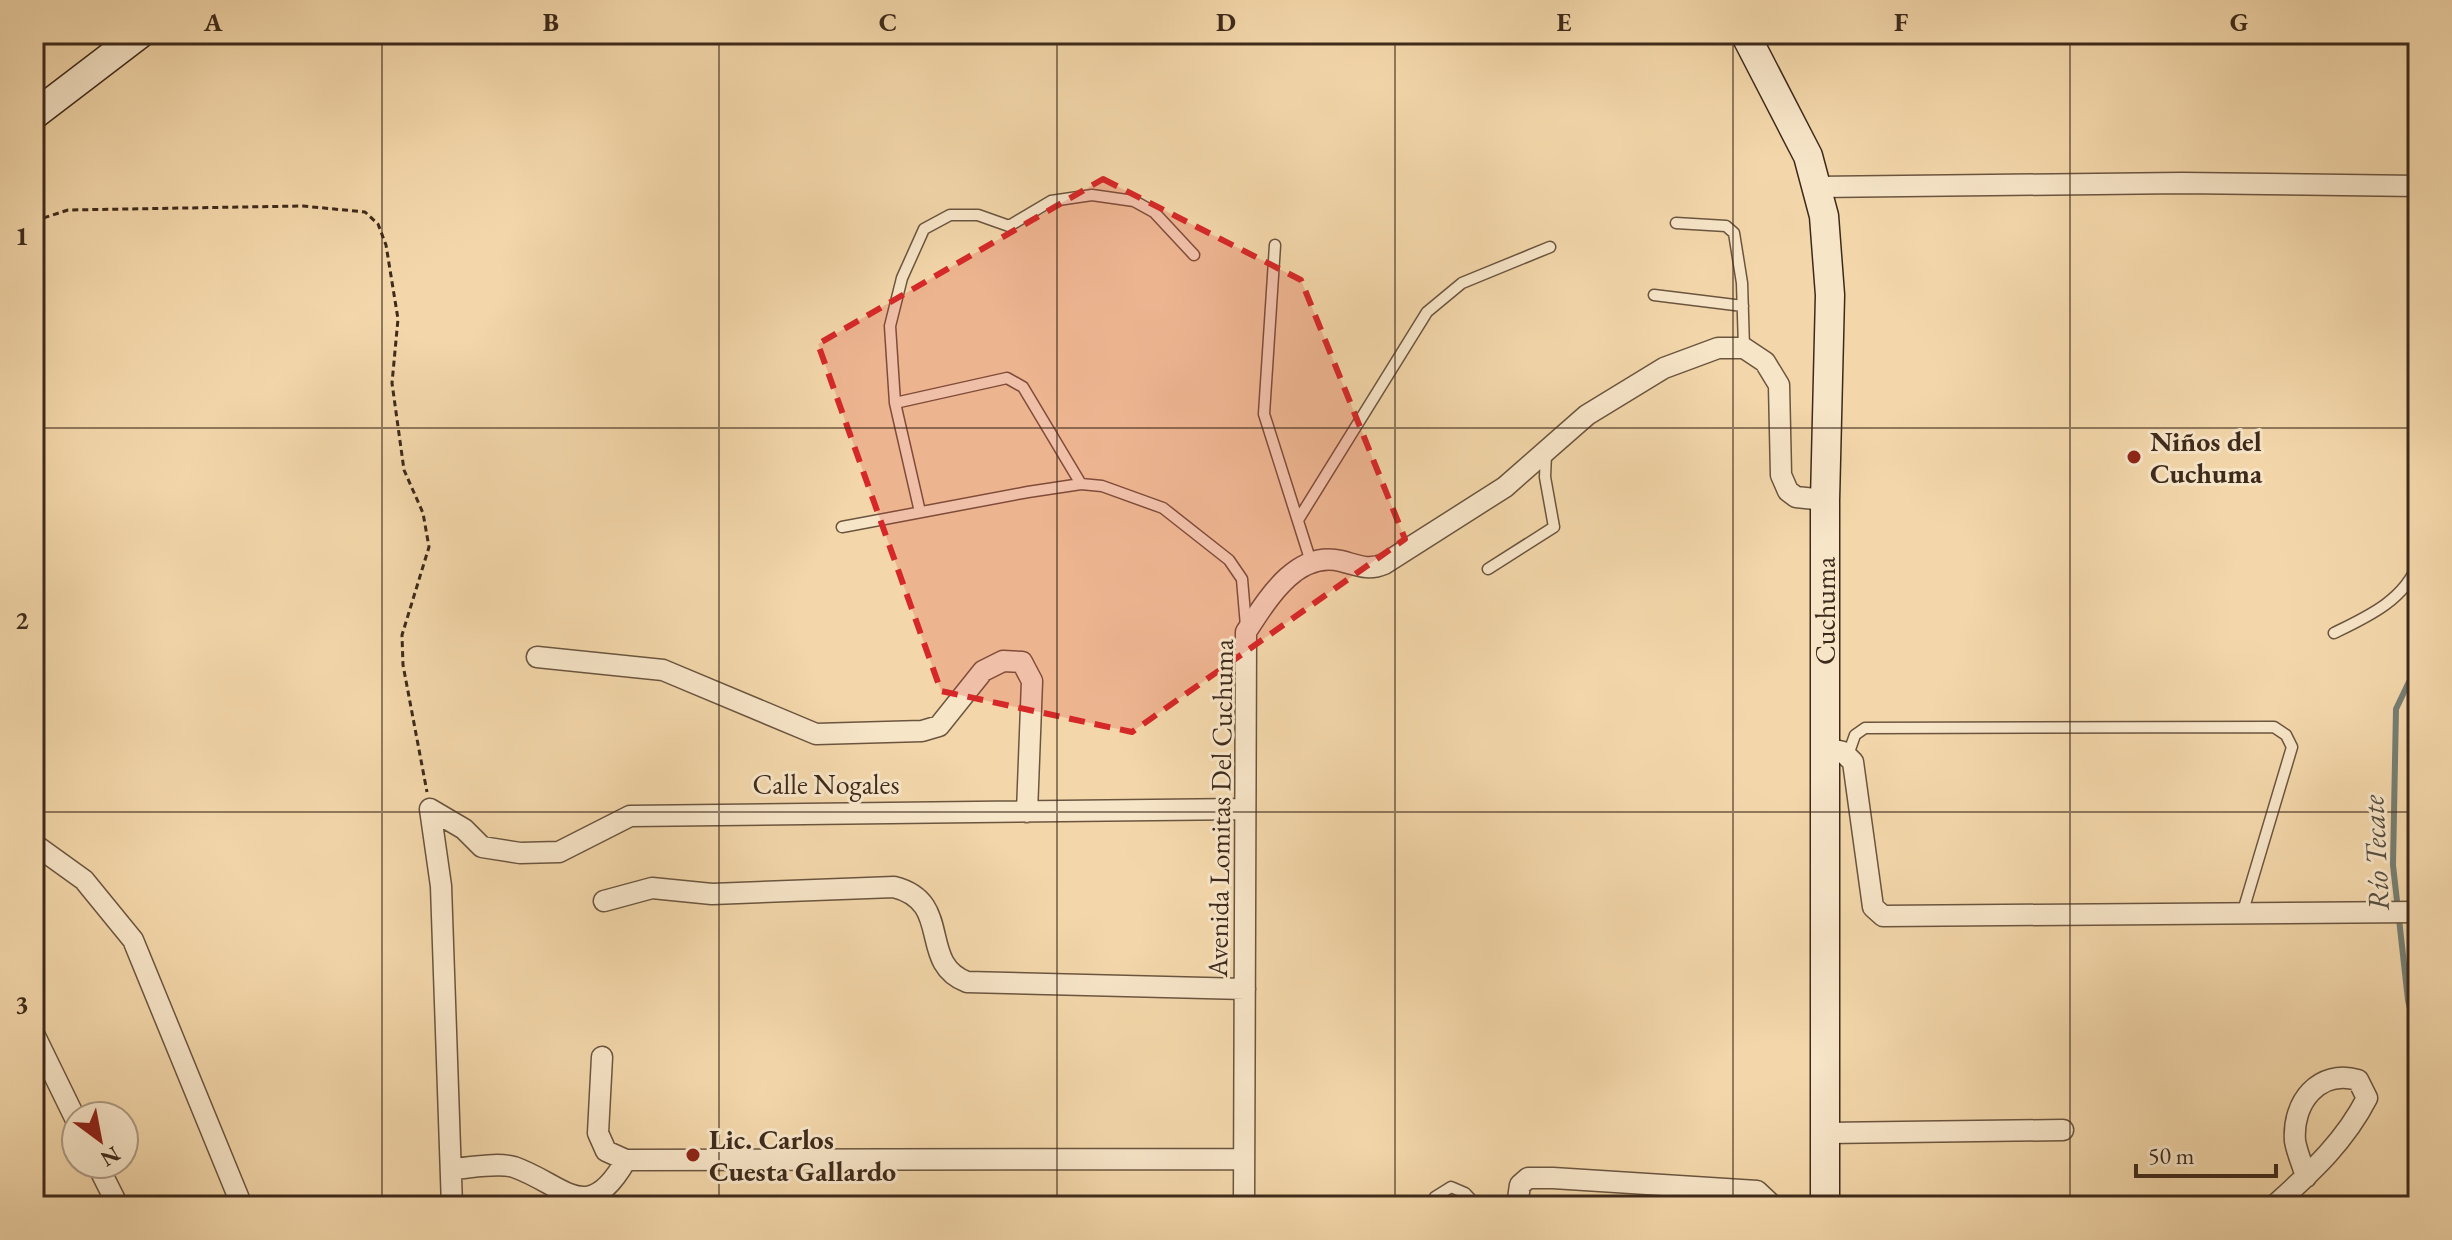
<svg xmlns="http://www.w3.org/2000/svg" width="2452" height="1240" font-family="'EB Garamond',serif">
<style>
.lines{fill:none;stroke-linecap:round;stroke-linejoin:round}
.stream{stroke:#767f74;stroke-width:6}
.lane-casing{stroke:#6b553f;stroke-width:13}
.street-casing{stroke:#6b553f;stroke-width:23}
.secondary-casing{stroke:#3e2a1b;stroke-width:31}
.path{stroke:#3e2a1b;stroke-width:3;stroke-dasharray:6 4;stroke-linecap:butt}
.lane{stroke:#f7e5c8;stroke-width:10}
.street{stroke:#f7e5c8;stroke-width:20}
.secondary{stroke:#f7e5c8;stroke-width:28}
.marked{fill:#d62828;fill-opacity:0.2;stroke:#d62828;stroke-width:6;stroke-dasharray:16 10;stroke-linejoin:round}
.grid{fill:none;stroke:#3e2a1b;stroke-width:2;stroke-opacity:0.55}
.poi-dot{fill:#8f2418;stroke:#f7e5c8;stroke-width:3}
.labels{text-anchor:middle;stroke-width:6;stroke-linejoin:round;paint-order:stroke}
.poi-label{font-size:28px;font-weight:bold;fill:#3e2a1b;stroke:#f7e5c8;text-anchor:start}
.street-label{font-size:28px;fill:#3e2a1b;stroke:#f7e5c8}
.water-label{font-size:30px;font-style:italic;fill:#564e40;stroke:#f7e5c8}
.neatline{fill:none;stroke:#3e2a1b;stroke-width:3}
.grid-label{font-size:26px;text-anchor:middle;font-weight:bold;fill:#3e2a1b}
</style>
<rect width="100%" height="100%" fill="#f3d7aa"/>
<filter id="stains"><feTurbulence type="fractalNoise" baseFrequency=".0025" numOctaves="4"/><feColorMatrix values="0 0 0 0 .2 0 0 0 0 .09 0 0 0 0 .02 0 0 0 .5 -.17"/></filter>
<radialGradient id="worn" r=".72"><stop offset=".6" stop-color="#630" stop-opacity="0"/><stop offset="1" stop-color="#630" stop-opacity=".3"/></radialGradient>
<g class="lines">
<path class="stream" d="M2418 663 2396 709 2393 865 2408 1000 2418 1045"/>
<g class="lane-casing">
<path id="lane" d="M1676 223 1726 226 1734 233 1742 283 1744 348
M1275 245 1264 414 1311 562
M1654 295 1743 306
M895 403 890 326 902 278 924 229 950 215H978L1009 226 1051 201 1092 195 1134 201 1154 212 1194 255
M920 512 895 403 1007 378 1023 387 1081 484
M1298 520 1427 312 1462 283 1550 247
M842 527 1028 492 1081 484 1102 486 1163 508 1229 560 1242 579 1246 626
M1488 569 1554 527 1545 477 1546 454
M2334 633C2367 617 2405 600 2418 563
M1848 755 1855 735 1865 728 2274 727 2286 735 2292 747 2243 911
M1430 1206 1435 1197 1451 1187 1465 1193 1477 1206"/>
</g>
<g class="street-casing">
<path id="street" d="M34 38 41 34
M1817 187 2182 183 2418 186
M537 657 663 670 816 734 922 731 939 726 983 671 1003 661 1022 662 1032 681 1027 812
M1826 748 1843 752 1853 762 1873 907 1883 916 2418 912
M430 809 464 829 482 847 520 853 559 852 630 816 1244 809
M430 809 441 886 452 1206
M34 844 84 880 133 940 242 1206
M604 901 652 888 712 894 894 887C954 902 917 963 967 982L1245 989
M34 1034 76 1120
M602 1057 598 1133 606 1151 626 1160 1244 1159
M1827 1133 2063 1130
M97 1164 118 1206
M452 1169C470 1168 497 1162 514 1167 565 1185 587 1228 626 1160
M1244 1206 1246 632C1267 600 1296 550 1341 561 1357 565 1368 571 1384 564L1505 487 1587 415 1664 368 1718 348H1744L1765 362 1779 385 1781 475 1788 491 1796 497 1825 500
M1517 1206 1520 1185 1528 1178H1553L1757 1191 1773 1206
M2274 1206C2310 1173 2344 1143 2367 1098L2358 1080C2319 1069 2292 1102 2295 1141 2297 1153 2303 1166 2306 1177"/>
</g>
<g class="secondary-casing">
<path id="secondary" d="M1745 34 1808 156 1824 216 1830 295 1825 500V1206
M34 115 140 34"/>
</g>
<path class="path" d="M34 221 68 210 303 206 365 212 378 224 386 245 398 319 392 383 404 470 423 513 429 547 402 635 403 665 427 792"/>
<use href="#lane" class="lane"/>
<use href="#street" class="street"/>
<use href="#secondary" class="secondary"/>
</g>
<path class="marked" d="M1103 179 1301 280 1405 539 1132 732 941 691 818 344Z"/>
<path class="grid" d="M382 34V1206M719 34V1206M1057 34V1206M1395 34V1206M1733 34V1206M2070 34V1206M34 428H2418M34 812H2418"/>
<g class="poi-dot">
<circle cx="2134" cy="457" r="8"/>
<circle cx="693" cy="1155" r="8"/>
</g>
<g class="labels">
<g class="poi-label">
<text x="2150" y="451">Niños del<tspan x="2150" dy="32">Cuchuma</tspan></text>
<text x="709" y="1149">Lic. Carlos<tspan x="709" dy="32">Cuesta Gallardo</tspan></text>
</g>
<g class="street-label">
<text transform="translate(1825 611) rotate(-90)" y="10">Cuchuma</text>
<text x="826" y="794">Calle Nogales</text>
<text transform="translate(1220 808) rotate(-89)" y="10">Avenida Lomitas Del Cuchuma</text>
</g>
<g class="water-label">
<text transform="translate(2376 853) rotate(-93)" y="10">Río Tecate</text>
</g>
</g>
<rect width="2452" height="1240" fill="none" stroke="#f3d7aa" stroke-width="88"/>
<g transform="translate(100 1140) rotate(148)"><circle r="38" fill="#f7e5c8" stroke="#ad9a83" stroke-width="2"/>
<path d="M0-6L14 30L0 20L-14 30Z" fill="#8f2418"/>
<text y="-12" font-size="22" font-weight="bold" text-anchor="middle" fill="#3e2a1b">N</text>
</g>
<path d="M2136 1164v12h140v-12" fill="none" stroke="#3e2a1b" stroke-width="4"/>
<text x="2148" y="1164" font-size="24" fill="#3e2a1b" stroke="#f7e5c8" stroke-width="6" paint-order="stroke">50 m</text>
<rect x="44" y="44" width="2364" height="1152" class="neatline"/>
<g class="grid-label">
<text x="213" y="31">A</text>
<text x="551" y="31">B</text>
<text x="888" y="31">C</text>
<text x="1226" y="31">D</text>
<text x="1564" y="31">E</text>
<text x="1901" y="31">F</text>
<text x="2239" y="31">G</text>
<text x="22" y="245">1</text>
<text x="22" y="629">2</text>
<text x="22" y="1013">3</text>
</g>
<rect width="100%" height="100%" filter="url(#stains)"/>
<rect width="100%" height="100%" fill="url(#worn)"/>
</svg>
